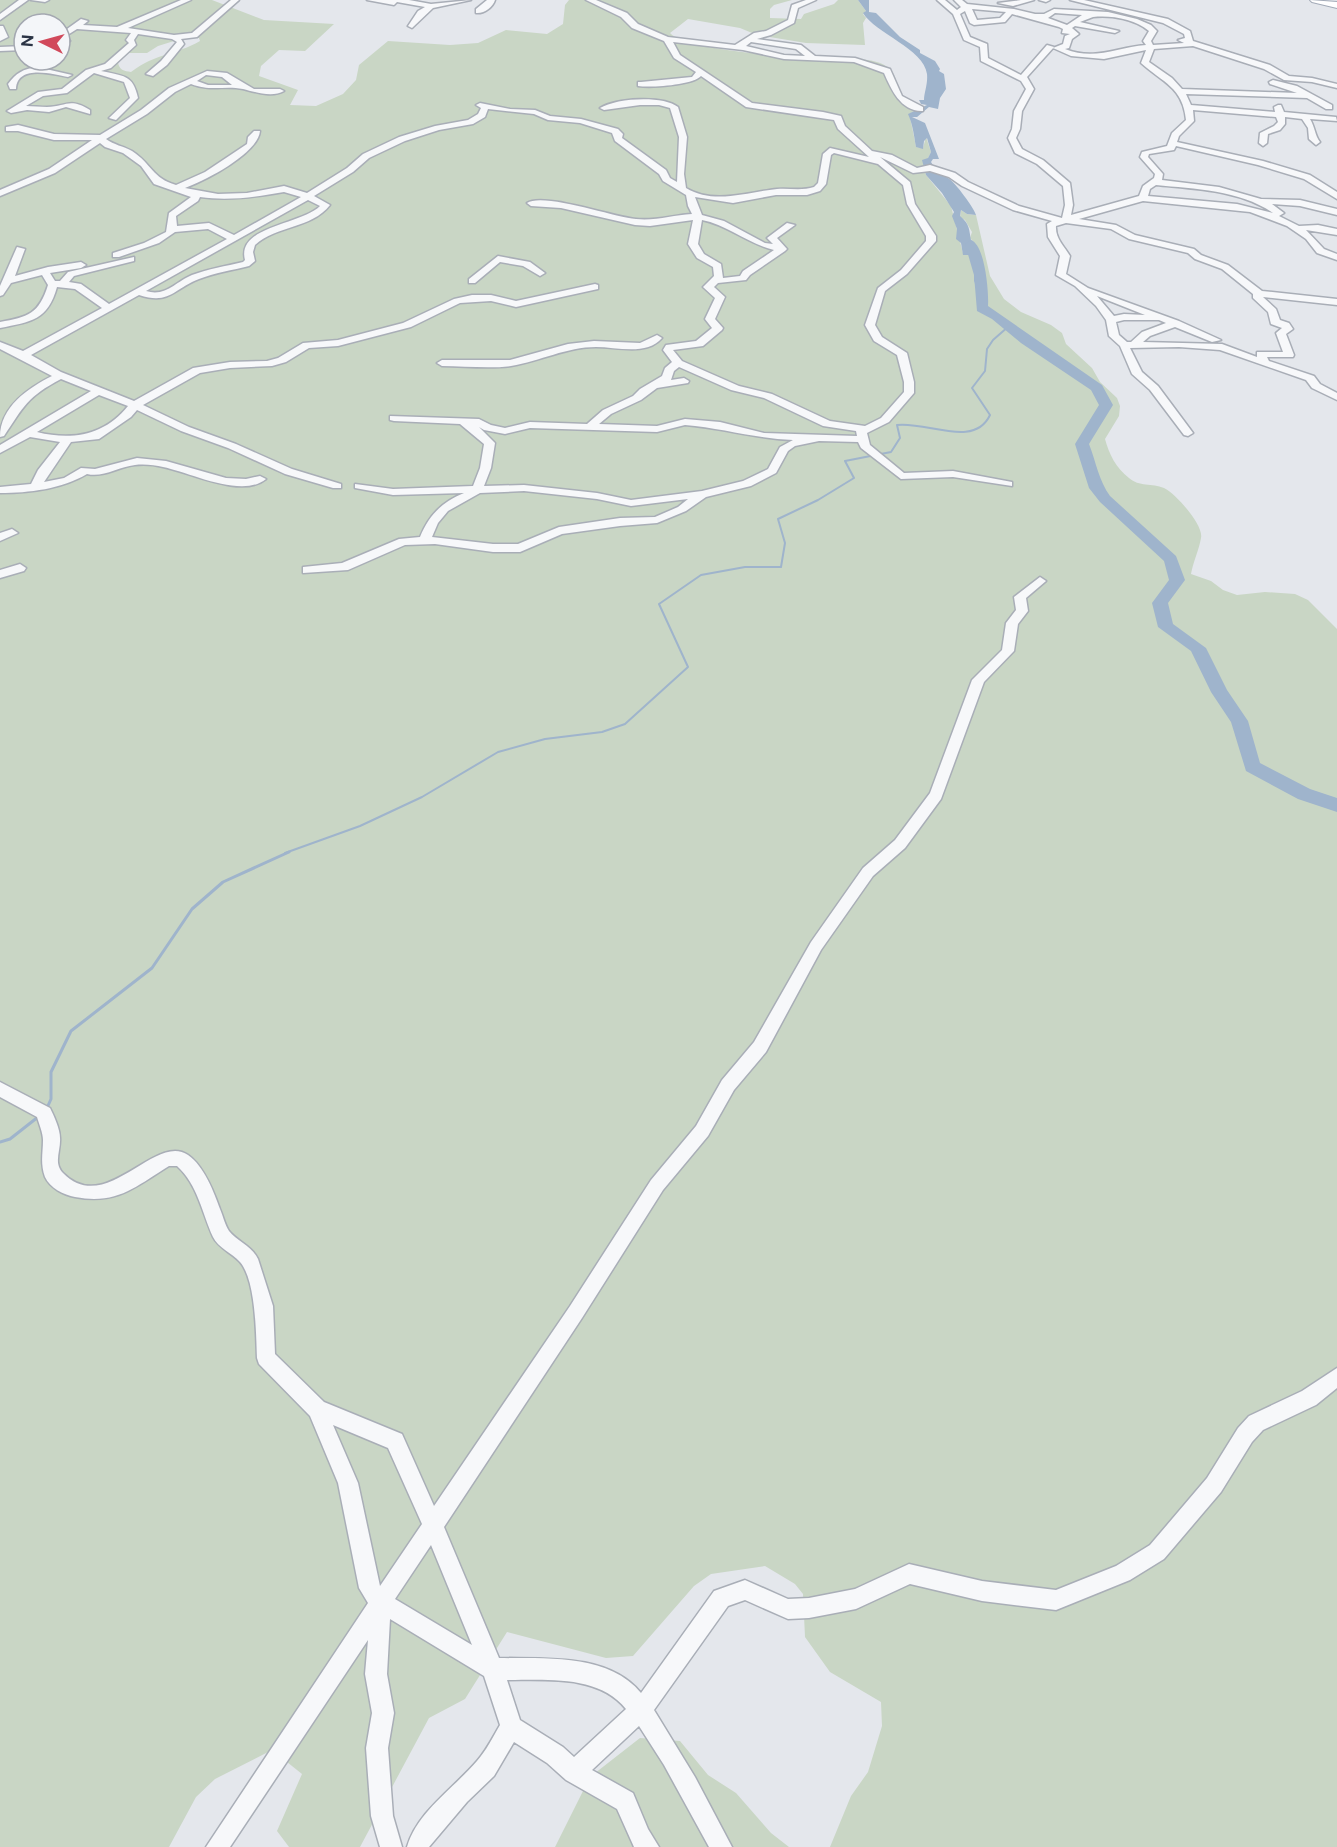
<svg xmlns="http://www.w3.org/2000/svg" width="1337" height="1847" font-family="'Public Sans',sans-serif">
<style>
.green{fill:#c9d6c5;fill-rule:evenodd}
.water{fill:#9fb4cc}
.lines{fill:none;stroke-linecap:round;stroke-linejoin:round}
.stream-far1{stroke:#9fb4cc;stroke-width:2}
.stream{stroke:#9fb4cc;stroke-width:3}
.river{fill:#9fb4cc;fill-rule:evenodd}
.minor-casing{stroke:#a9aeb7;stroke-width:3}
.major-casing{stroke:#a3abb8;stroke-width:2}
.minor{fill:#f7f8fa;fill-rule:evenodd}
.major{fill:#fff;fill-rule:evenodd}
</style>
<rect width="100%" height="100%" fill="#e4e7ec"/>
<path class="green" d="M0 0H212L264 20 334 24 305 51 279 50 261 66 259 76 298 90 290 105 316 106 343 94 356 80 359 65 388 41 450 45 478 43 506 30 547 34 563 24 565 5 569 0H792L774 5 770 9V18L801 19 804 14 834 4 838 0H858L866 11 863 14 866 18 863 23 865 45 806 43 757 35 740 28 688 19 670 33C688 53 826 60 857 59 872 60 889 62 895 77 897 83 898 90 900 96L920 108 927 105 909 114C912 126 914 136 916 147L923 148 926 137 931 152 924 166 926 175 951 206 963 253 974 254V281L980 294 978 306 994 312 982 304 983 280 978 274 980 264 977 246 970 238 972 232 965 220 960 217 961 210 967 214 976 215 990 276 1004 299 1021 312 1051 325 1062 333 1066 344 1092 368 1100 382 1117 398 1120 406 1119 416 1105 439C1109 454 1116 468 1129 478 1139 487 1152 483 1164 488 1175 493 1204 525 1201 538 1199 550 1193 562 1191 574L1211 581 1223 590 1237 595 1265 592 1295 594 1308 600 1337 629V1847H830L851 1796 868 1772 882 1726 881 1702 830 1672 805 1637 803 1594 795 1584 765 1566 711 1574 694 1586 633 1656 606 1658 507 1632 465 1699 429 1718 360 1847H289L277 1831 302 1774 272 1750 215 1779 196 1797 169 1847H0ZM24 24H60V60H24ZM190 36 199 38 200 41C176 55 156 53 131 72 124 71 119 70 118 62L127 53H147L158 46Z
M640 1738 680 1741 708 1775 736 1793 771 1833 789 1847H555L590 1777Z"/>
<path class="water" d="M858 0H869V12L876 13 900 37 920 50V53L935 61 940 69 939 71 944 74 946 89 940 98 938 109 929 107 917 117H912L925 123 939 159H933L931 162C936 171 940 172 948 178 955 182 974 208 976 215L967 214 961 210 960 216C970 224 969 230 971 240L977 246 981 264 978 274 986 285H983L982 304 995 313 978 306 979 294 974 281V255H963L961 243 956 239 957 229 952 216 954 212 942 193 926 175 922 160 928 158 931 152 927 138 924 141 923 149 916 147C914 136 913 125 908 114L927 105 921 104 919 100H924C924 93 928 84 927 74 924 49 875 33 863 13L866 11Z"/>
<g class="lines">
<path class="stream-far1" d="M285 853 360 826 422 797 498 752 545 739 602 732 625 724 688 667 659 604 701 575 745 567H781L785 543 778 519 818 500 854 478 845 461 891 452 900 438 897 425C927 421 974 449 990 415L972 388 985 371 987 349 993 340 1009 326"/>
<path class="stream" d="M47 1108 51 1099V1072L71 1031 152 968 192 909 223 882 289 852
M0 1142 10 1139 38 1117"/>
<path class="river" d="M971 240C985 245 989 292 988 306L1102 385 1113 405 1089 444C1096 462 1099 481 1110 496L1176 556 1185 580 1168 603 1173 624 1206 648 1227 690 1248 721 1260 763 1310 789 1337 798V812L1298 799 1246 771 1231 722 1211 692 1191 651 1158 627 1152 603 1169 580 1164 561 1100 502 1089 488 1075 444 1099 405 1091 390 1021 343 992 319 977 311 974 275 965 244Z"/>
<g class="minor-casing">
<path id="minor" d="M19 0H28L0 20V14Z
M31 0H49L45 2Z
M181 0H191L128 28 174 35 192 33 231 0H239L197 37 181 39 184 44 167 65 153 76 146 74 161 61 177 42 172 39 138 34 134 40 136 45 111 68 101 71C123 76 133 74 138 98L116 120 109 118 130 98 124 82 94 73 67 93 43 96 26 106C33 106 40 107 47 107 66 107 69 97 90 110V114L66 107 49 112 27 110 11 113 7 111 38 92 62 89 86 70 105 64 129 43 126 40 131 33 77 29 66 36 70 41 60 50 62 41 60 34 81 19 88 21 83 25 117 27Z
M367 0H409L431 4 471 0 433 8 412 28 408 26 418 11 425 7 397 2 394 5Z
M487 0H495C493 7 484 14 476 13V9Z
M586 0H596L627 13 638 24 668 37 735 45 754 33 766 31 788 20 792 5 806 0H816L798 8 794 23 771 35 757 39 801 45 815 56 855 58 890 69 902 96 923 107V111C901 112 891 89 884 73L854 62 784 59 743 50 673 42 680 55 752 103 823 112 841 116 845 126 872 151 892 155 917 168 930 165 955 173 968 182 1019 206 1062 218 1065 205 1063 186 1037 164 1015 153 1008 138 1012 129 1014 111 1026 89 1021 81 981 61 980 47 964 40 953 14 937 0H945L957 10 961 7 954 0H962L967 4 1014 9 1035 14H1044L1054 9 1108 12 1137 19 1151 25 1157 31 1151 41 1153 45 1184 43 1178 40 1185 38 1184 34 1163 23 1070 0H1084L1168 19 1190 31 1193 41 1270 65 1289 76 1312 78 1337 84V88L1312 82 1284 80 1264 69 1193 46 1154 49 1149 62 1172 78 1182 89 1297 93 1270 84 1269 82 1273 80 1297 86 1332 105V109H1326L1307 98 1186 94 1191 105 1275 112 1274 107 1278 105H1281L1284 112 1336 117 1337 121 1310 119C1315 127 1315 136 1320 142L1316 145 1309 139 1308 128 1302 119 1285 117V124L1280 130 1268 134 1267 143 1263 146 1259 143 1260 133 1274 126 1278 122 1276 117 1193 110 1194 121 1179 136 1177 142 1263 161 1310 175 1337 192V199L1304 179 1258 165 1176 146 1174 150 1149 154 1148 157 1163 174 1162 180 1219 187 1261 199 1300 200 1337 209V215L1300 206 1272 204 1284 213 1279 216 1299 226 1318 225 1337 229V235L1306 230 1324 249 1337 254V260L1317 253 1306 239 1287 226 1250 212 1143 201 1079 219 1116 225 1135 235 1194 249 1201 255 1228 265 1262 291 1337 299V305L1263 297 1276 309 1280 320 1289 323 1293 329 1286 334 1294 355 1293 357H1267L1269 361 1314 376 1320 384 1337 393V400L1312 388 1306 380 1220 350 1179 347 1130 348 1142 372 1158 386 1193 433 1188 436 1184 435 1150 390 1132 374 1120 346 1109 336 1106 320 1096 306 1075 286 1056 275 1060 256 1048 237 1047 224 1052 221 1013 210 962 186 949 177 930 171 913 173 880 157 910 182 915 204 936 236V241L907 274 885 291 875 325 882 337 907 353 914 382V393L889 422 867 433 870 445 904 473 953 471 1012 482V486L953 477 901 479 861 448 858 442 819 441 795 446 788 451 776 473 751 486 706 497 686 511 657 523 620 526 562 534 520 552H493L435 544 405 545 348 570 303 573V567L342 563 399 539 420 537C429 515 442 502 464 493L393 495 355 488V484L393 489 473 486 480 468 484 444 460 424 394 421 390 420V416L479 419 491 425 505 428 530 422 587 424 603 410 633 396 640 389 662 376 665 368 672 362 663 350 666 345 696 341 712 328 705 319 715 298 703 287 714 276 713 267 697 258 688 244 693 220 650 226 635 225 561 208 531 206 527 203C543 192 613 217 636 219 656 221 673 215 692 214L688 206 686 195 663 181 659 174 615 141 612 133 580 123 548 120 534 114 488 109 485 117 473 124 439 130 405 141 369 158 353 172 314 196 330 205C311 229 277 225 255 245L253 252 255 261 249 266C233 270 214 273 199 279 173 289 170 305 139 295L31 355 61 372 134 401 193 368 230 362 267 361 278 358 303 343 338 340 403 323 454 299 472 295H491L516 301 595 284 598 285V289L516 307 491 301 460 303 411 327 338 346 309 348 286 362 272 366 230 368 200 373 143 405 189 427 236 444 292 469 341 484V488H333L285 474 228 448 181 431 137 410 131 417 99 439 71 442 44 482 64 478 81 468 95 469 137 458 166 461 226 478 246 479 260 476 266 479C242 499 189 472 163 467 155 465 144 464 135 465 118 467 103 478 87 474 62 489 29 493 0 493V487L31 484 38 470 60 442 30 437 0 453V445L91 391 61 379C27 397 24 406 4 436L0 437C0 407 28 388 52 376L0 349V342L23 351 102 308 75 289 57 287C48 320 31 322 0 328V322C28 317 39 314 48 285L42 275 11 283 3 295 0 296V286L17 247 25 249 15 276 48 267 81 262 86 265 81 268 50 273 55 281H60L68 272 134 257V261L74 276 69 282 81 284 109 304 227 239 208 229 175 232 159 243 119 257H113V253L144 243 166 232 169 213 191 197 154 184 141 166 123 153 105 147 100 143 55 173 0 196V190L49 169 92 140H54L18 131H6V127L18 125 54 134 100 135 141 110 169 88 207 71 227 73 254 89H280L284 91C272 98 255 92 243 89 224 85 212 92 191 84L175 92 147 114 106 139C114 145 123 146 132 151 152 164 152 178 176 185L205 172 247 144 248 137 254 131H260C258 153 207 180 185 188L218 194 247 193 284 186 307 193 347 168 363 154 399 137 435 126 468 120 478 114 481 108 476 105 480 103 510 109 535 110 550 116 581 119 618 129 623 134 622 138 666 170 670 178 677 182 679 137 670 108 659 105H640L604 110 600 108C616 98 663 95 678 107L687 137 684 174 686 188C714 205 747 192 777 189 789 188 802 191 814 187L818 183 823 154 830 148 869 157 838 129 834 120 746 107 701 76C693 85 651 88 638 86V82H641L692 77 696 72 674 58 664 41 632 28 621 17ZM972 9 1006 12 1000 18 977 20ZM965 11 970 23 974 25 1005 22 1012 14 1059 27 1063 29 1062 33 1070 34 1065 36 1063 44 1053 48 1071 56 1104 59 1146 50 1141 63C1163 83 1183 87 1186 120L1172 133 1167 146 1142 152 1140 157 1155 174 1154 178 1143 186 1139 196 1071 215 1073 205 1070 183 1043 160 1022 149 1016 138 1020 129 1022 111 1034 89 1027 77 1054 47 1047 45 1021 75 988 58 987 44 970 37 960 14ZM1055 13 1082 15 1067 25 1048 18ZM1093 17C1111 15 1135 19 1149 31L1143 41 1146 45C1117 47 1095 61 1065 49L1069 48 1072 39 1079 34 1072 28 1075 26 1115 33 1119 31 1080 22ZM751 42 796 49 805 56 784 55 746 46ZM206 75 222 77 232 85H208L197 81ZM834 153 878 164 903 185 907 204 926 236V241L901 270 878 288 865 325 874 341 897 355 904 382V392L881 418 865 426 830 421 772 394 739 386 682 361 673 350 703 346 722 330 723 328 715 319 725 297 714 287 718 283 746 280 750 275 785 251 787 249 777 238 795 225 787 223 767 238 773 244 765 243 724 221 702 215 695 197 733 203 776 195H807L820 191 826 184 831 155ZM1156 185C1195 189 1240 190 1273 213L1237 204 1148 196 1150 189ZM284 192 301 197 234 235 209 223 177 226 176 216 198 201 200 197C229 201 255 197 284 192ZM308 200 320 206C301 225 236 226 245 260L243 262C226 266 208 269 192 275 175 282 166 297 146 291ZM702 220C728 225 748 244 774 250L743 271 740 276 723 278 721 264 704 254 698 244ZM1066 223 1111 229 1129 239 1188 253 1195 259 1222 269 1253 294V298L1268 312 1271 324 1282 328 1276 333 1283 352H1257V357L1222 344 1143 342 1150 336 1175 327 1212 342 1221 340 1179 321 1088 288 1066 274 1070 256C1064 246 1055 238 1056 226ZM1097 296 1145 315 1124 314 1114 316ZM1124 320H1159L1166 323 1142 332 1131 342H1127L1119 335 1116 322ZM679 367 731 390 764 398 823 426 856 431 857 436 764 433 720 422 685 419 657 426 599 424 611 414 641 400 657 388 688 383 689 381 684 378 671 380 674 371ZM99 395 128 406C105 435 72 441 37 432ZM685 425C722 428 757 439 793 440L780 447 768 469 743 481 702 491 631 500 597 493 524 485 484 486 491 468 495 443 479 427 484 430 505 434 530 428 657 432ZM524 491 597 499 631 506 688 499 678 507 655 517 620 518 559 527 518 544H493L432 537 438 523 448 511 480 493Z
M1021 0H1034L1013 6 998 3Z
M1039 0H1050L1046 2Z
M0 26H3L8 37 0 41Z
M24 46V50L0 51V47Z
M37 67 72 75 68 77C53 74 17 64 16 89H10L8 84C16 73 23 69 37 67Z
M498 256 530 262 545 273 540 276 523 266 500 262 475 283H469V279Z
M657 335 662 338C647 356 617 347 596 347 567 347 540 361 511 366 489 369 464 366 442 366L437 363 442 360H510L568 344 594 341 640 343Z
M12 529 18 533 0 541V533Z
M20 564 26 568 24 571 0 578V570Z
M1040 577 1046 581 1026 598 1028 611 1018 624 1014 651 984 682 941 799 905 848 873 876 821 950 766 1052 734 1090 708 1136 663 1190 582 1318 444 1527 499 1658C545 1659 608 1653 641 1693L714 1591 745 1580 788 1599 809 1598 855 1589 909 1564 982 1581 1056 1590 1116 1566 1150 1545 1207 1478 1238 1428 1249 1416 1302 1391 1337 1368V1388L1316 1405 1263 1430 1252 1442 1221 1492 1164 1559 1130 1580 1056 1610 982 1601 910 1584 856 1609 809 1618 788 1619 745 1600 728 1606 654 1710 695 1777 732 1847H709L664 1765 639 1726 592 1770 633 1793 648 1829 659 1847H634L617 1809 566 1780 547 1763 514 1742 494 1776 467 1802 429 1847H407C417 1812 454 1788 477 1761 486 1751 493 1737 500 1725L484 1676 390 1619 387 1674 394 1713 388 1748 393 1816 402 1847H380L371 1816 366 1748 372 1713 365 1674 368 1640 230 1847H206L368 1603 359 1588 338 1483 310 1416 259 1364 257 1358C256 1335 256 1280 240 1262 232 1253 218 1248 213 1237 202 1213 198 1185 177 1166H169C135 1187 117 1205 75 1197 64 1195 50 1188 45 1177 40 1163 43 1153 43 1140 43 1133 39 1124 37 1117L0 1097V1082L50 1108C54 1116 60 1129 60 1138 61 1150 53 1163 63 1173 106 1217 155 1132 188 1155 204 1166 214 1192 220 1209 223 1216 225 1225 229 1231 237 1241 252 1246 258 1259L273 1306 275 1354 324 1402 402 1434 434 1506 570 1306 651 1180 696 1126 722 1080 754 1042 811 942 863 868 895 840 930 793 972 680 1002 650 1006 623 1016 610 1014 597ZM333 1425 388 1448 422 1524 380 1586 358 1483ZM431 1545 472 1645 395 1599ZM507 1680C547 1680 599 1675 626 1709L574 1757 563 1747 520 1720Z"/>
</g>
<g class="major-casing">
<path id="major" d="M1310 0 1337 2V8L1312 2Z"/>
</g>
<use href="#minor" class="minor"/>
<use href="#major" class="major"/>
</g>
<g transform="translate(42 42) rotate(275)"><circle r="28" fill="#f4f6f9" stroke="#a4a8b1" stroke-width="1.5"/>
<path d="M0-4.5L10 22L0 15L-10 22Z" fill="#d1495b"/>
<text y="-9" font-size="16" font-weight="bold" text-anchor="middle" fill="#2b3445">N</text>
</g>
</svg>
